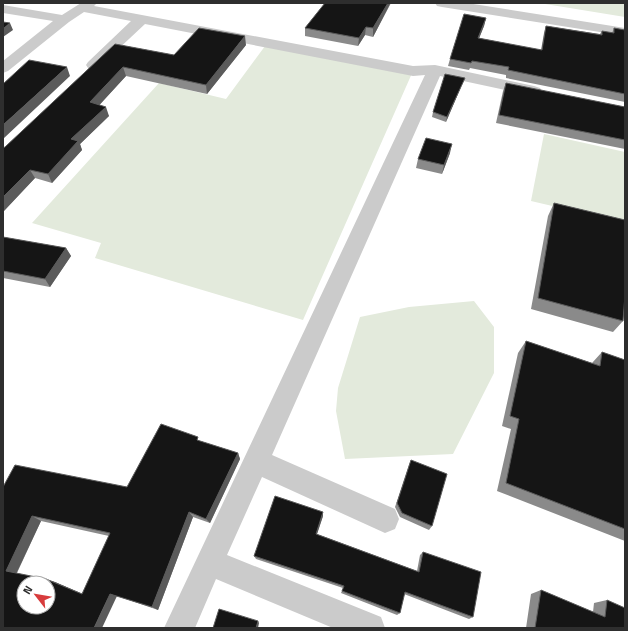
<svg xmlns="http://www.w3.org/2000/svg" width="628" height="631" font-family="'Titillium Web',sans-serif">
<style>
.green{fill:#e3eadc}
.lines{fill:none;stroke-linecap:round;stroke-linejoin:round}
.minor{fill:#cbcbcb;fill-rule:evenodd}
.wall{fill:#8a8a8a;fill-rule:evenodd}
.shaded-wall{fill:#5b5b5b}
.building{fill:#151515;stroke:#5b5b5b;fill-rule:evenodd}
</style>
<rect width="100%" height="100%" fill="#fff"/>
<path class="green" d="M539 3H625V17Z
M268 42 413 71 303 320 95 258 101 243 32 223 159 83 226 99Z
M544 134 625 152V223L531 201Z
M474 301 494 327V373L453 454 345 459 336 411 338 388 360 317 409 307Z"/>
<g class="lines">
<path class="minor" d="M81 3H97L94 6 413 66 435 65 534 86 540 88 542 91 540 94 534 96 440 76 272 455 395 509 399 519 395 529 385 533 262 477 227 555 381 617 385 628H333L216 579 195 628H164L425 75 413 76 145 24 98 68 93 69 88 68 86 65 88 62 131 21 84 12 69 22 8 71 3 73V61L53 21 3 13V5L62 15Z
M435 3H467L625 28V36L442 7 437 6Z"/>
</g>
<path class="wall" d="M325 3H391L373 37 365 35 358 46 305 36V28Z
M486 18 484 26 479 38 541 50 544 33 546 26 600 34 602 31 612 33 614 28 625 30V102L506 78V75L470 68 469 70 448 66 450 59Z
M115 44 174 55 246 45 207 94 126 76 99 105 109 116 80 144 82 150 52 183 35 178 3 212V148L5 147Z
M463 82 446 122 432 117 433 112Z
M506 83 625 107V149L496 123 503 91Z
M450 153 442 174 416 168 418 159Z
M554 203 625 220V300L623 321 613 332 531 309 548 216Z
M3 237 66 248 71 256 50 287 3 278Z
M526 341 592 363 602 352 625 360V541L497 491 511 429 502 426 518 353Z
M200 441 238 453 240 459 210 523 193 517 158 610 117 596 3 628V487H127ZM41 521 109 536 82 594 55 582 17 573Z
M411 460 432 526 429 530 400 517 395 507 409 465Z
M323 516 317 534 417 571 420 555 423 552 473 617 469 619 404 594 400 613 397 615 341 593 343 588 256 559 254 556Z
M541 590 593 612 594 603 607 600 625 628H526L531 594Z"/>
<path class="shaded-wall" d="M388 3H391L390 4 373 37V28Z
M486 18 484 26 476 46 478 38Z
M10 23 13 30 3 37V29Z
M366 27 365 35 358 46 359 38Z
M245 36 246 45 207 94 206 85Z
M67 67 70 76 3 139V125Z
M123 67 126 76 94 111 90 102Z
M465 78 463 82 446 122 447 117Z
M106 107 109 116 80 144 82 150 52 183 48 174 71 139Z
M452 144 450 153 442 174 444 165Z
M30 170 35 178 3 212V197Z
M66 248 71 256 50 287 45 279Z
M238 453 240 459 210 523 206 519Z
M189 512 193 517 158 610 152 607Z
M323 512V516L316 537V534Z
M32 516 41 521 16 574 6 571Z
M46 579 55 582 90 597 82 594Z
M110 594 117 596 102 628H94Z
M258 621 259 623 258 628H256Z"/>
<path class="building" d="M325 3H388L373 28 366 27 359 38 305 28Z
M464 14 486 18 478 38 542 50 546 26 602 35V31L614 33V28L625 30V94L508 70 509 67 472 61 471 63 450 59Z
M3 22 10 23 3 29Z
M199 28 245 36 206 85 123 67 90 102 106 107 71 139 78 141 48 174 30 170 3 197V148L5 147 115 44 174 55Z
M29 60 67 67 3 125V84Z
M445 74 465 78 447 117 433 112Z
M506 83 625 107V140L499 115Z
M426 138 452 144 444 165 418 159Z
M554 203 625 220V295L623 321 538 298Z
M3 237 66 248 45 279 3 271Z
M526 341 600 366 602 352 625 360V529L506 483 519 419 510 416Z
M161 424 198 437 197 440 238 453 206 519 189 512 152 607 110 594 94 628H3V487L15 465 127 487ZM32 516 110 533 82 594 46 579 6 571ZM24 583H48V607H24Z
M411 460 447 474 432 526 402 513 397 503Z
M275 496 323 512 316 534 419 572 423 552 481 572 473 617 405 592 400 613 342 591 344 586 254 556Z
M541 590 605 617 607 600 625 608V628H535Z
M219 609 258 621 256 628H213Z"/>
<rect width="628" height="631" fill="none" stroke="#2e2e2e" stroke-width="8"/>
<g transform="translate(36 595) rotate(301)"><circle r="19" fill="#ffffff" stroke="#ababab"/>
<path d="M0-3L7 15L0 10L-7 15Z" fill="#d83c3d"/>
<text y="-6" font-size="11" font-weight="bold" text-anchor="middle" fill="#2e2e2e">N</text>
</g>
</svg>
